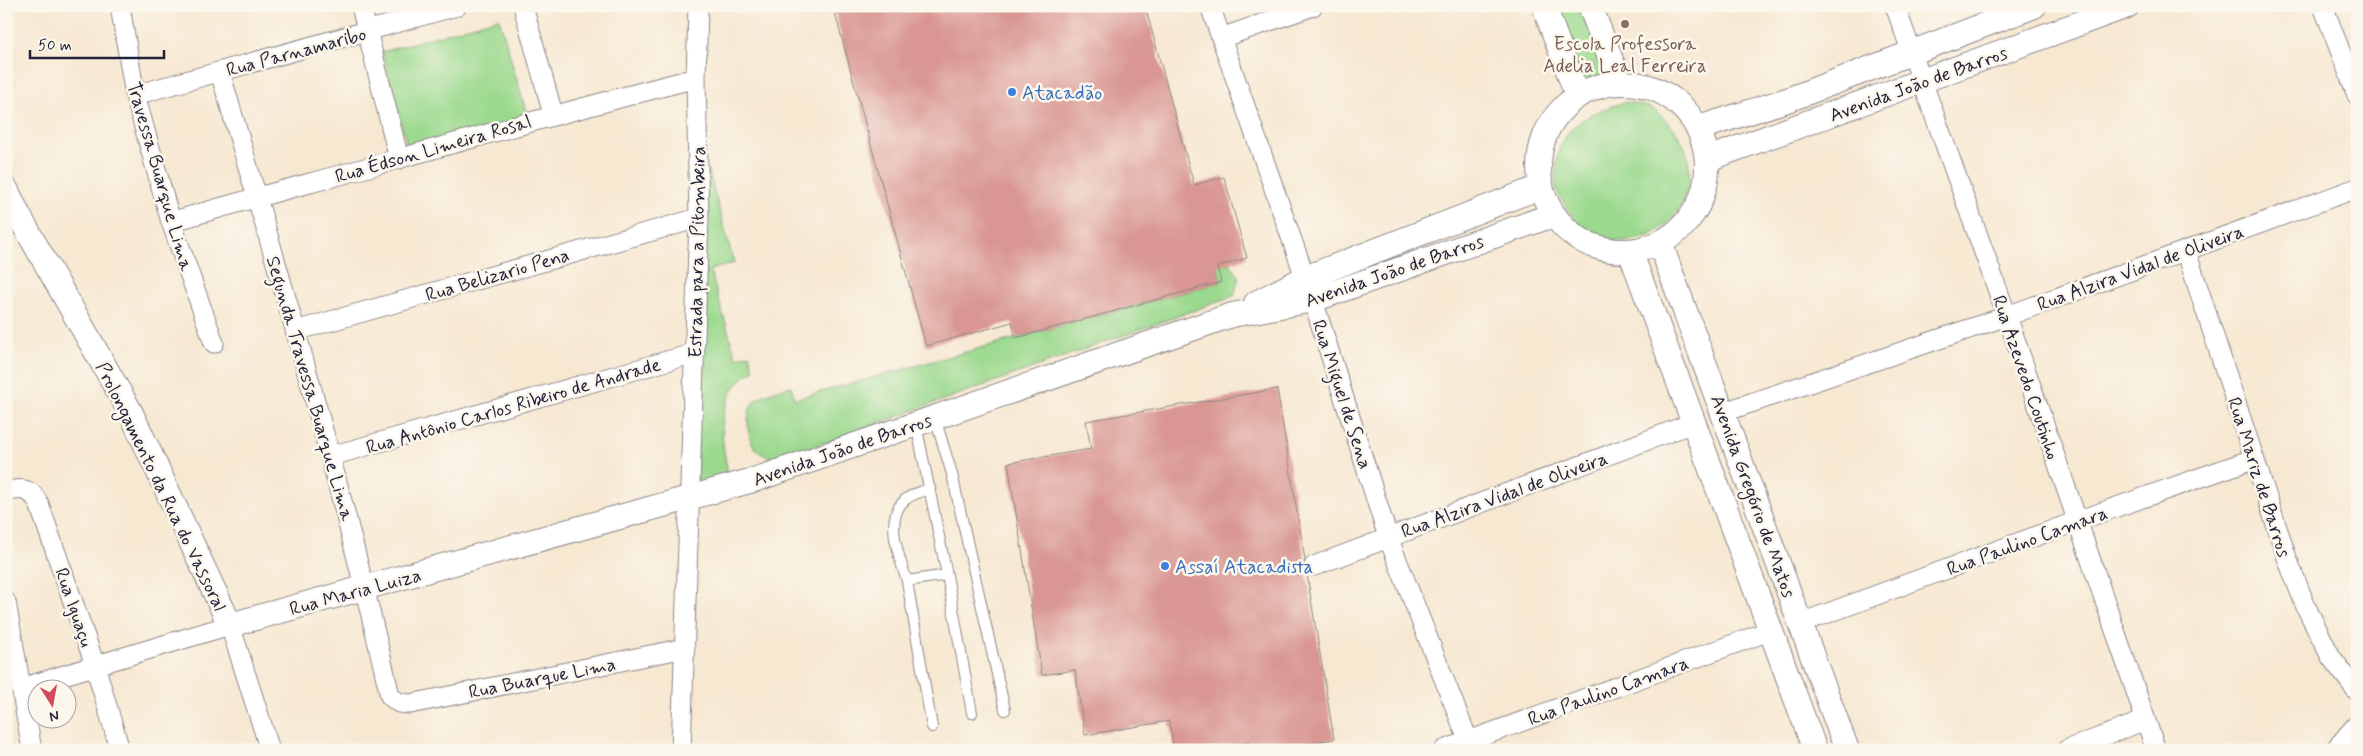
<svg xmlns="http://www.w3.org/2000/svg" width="2363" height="756" font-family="Mynerve,sans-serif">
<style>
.green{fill:#9bd98e;stroke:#5e7e64}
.building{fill:#d99692}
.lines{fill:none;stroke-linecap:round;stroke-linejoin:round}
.service-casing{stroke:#8c8586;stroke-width:12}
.minor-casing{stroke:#8c8586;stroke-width:21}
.tertiary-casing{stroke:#8c8586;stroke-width:26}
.service{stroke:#fff;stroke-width:10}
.minor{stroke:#fff;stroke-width:19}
.tertiary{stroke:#fff;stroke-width:24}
.education-dot{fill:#8d6e63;stroke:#fbf7ec;stroke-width:2}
.shop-dot{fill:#3f7fe0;stroke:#fbf7ec;stroke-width:2}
.labels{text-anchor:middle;stroke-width:5;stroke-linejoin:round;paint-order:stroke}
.education-label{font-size:19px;fill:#785e54;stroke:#fbf7ec}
.street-label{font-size:19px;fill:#22223b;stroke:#fbf7ec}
.shop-label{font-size:19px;fill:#366cbe;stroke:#fbf7ec;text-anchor:start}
</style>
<rect width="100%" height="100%" fill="#fbf7ec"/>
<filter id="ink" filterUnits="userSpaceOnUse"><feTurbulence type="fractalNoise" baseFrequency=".02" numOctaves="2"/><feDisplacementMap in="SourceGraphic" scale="10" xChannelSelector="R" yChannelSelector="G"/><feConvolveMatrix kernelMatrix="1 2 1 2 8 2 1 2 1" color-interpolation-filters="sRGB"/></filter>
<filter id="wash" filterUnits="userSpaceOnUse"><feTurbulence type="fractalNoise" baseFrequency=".0096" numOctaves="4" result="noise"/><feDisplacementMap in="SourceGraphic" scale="20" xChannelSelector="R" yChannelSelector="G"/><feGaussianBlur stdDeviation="1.12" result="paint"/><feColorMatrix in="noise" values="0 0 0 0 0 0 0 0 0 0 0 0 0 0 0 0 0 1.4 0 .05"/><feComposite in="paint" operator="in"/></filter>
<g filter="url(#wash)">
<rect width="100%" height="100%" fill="#f7e8d2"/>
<path class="green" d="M1554 6H1582L1608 77 1583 86Z
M499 18 528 118 408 149 382 52Z
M1625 102C1634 104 1643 105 1651 108 1657 111 1663 118 1668 123 1716 169 1677 251 1611 240 1593 237 1577 227 1569 211 1565 204 1558 196 1556 188 1555 184 1556 178 1556 173 1555 128 1588 113 1625 102Z
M702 169H708L734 263 710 270 736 358 749 354 754 371C744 375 737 382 732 392 716 421 723 447 729 478L703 486 697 481Z
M1230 263 1239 277 1234 296 781 458C758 458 749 446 748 424 748 418 749 409 752 404 758 394 780 390 791 386L795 399 1221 282 1217 266Z"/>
<g id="blocks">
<path class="building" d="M833 6H1145L1194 185 1224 177 1247 258 1217 267 1221 282 1016 338 1012 322 926 346Z
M1277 389 1305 560 1303 570 1307 575 1334 739 1271 750H1251L1250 742 1201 750H1174L1169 721 1085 735 1075 670 1042 675 1008 463 1091 449 1086 421Z"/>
</g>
</g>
<g filter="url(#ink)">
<use href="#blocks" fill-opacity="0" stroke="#8c8586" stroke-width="1"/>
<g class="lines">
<g class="service-casing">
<path id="service" d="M935 418 952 474 1005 710
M916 424 947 575 907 581C900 559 883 518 905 500 911 494 922 492 930 488
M947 575 972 713
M907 581 932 727"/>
</g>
<g class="minor-casing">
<path id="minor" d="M120 6 135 95 171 222 214 343
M361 6 399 159
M523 6 553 114
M1210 6 1313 300 1388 537 1472 750
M1895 6 2007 316 2156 750
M2323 6 2357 95
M1221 38 1313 6
M220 72C281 278 342 485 390 696L399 703 410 704 685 648
M135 95 457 6
M171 222C247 199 324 180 401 158 499 131 597 103 696 78
M2186 251 2287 558 2306 607 2331 657 2357 691
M295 331 699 218
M1724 412 2007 316 2357 188
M331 456 695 353
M6 492C21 487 32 489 39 504L95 665 120 750
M1314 566 1693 423
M6 602 32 750
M1801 623 2077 521 2253 459
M21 688 230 625 270 750
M681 750 699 218 696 78 698 6
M1444 750 1772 630
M2066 750 2146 720"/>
</g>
<g class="tertiary-casing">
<path id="tertiary" d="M1544 6 1577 95
M1590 6 1620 83
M1539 167a84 84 0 1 1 168 0a84 84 0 1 1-168 0Z
M1699 128 1790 99 2034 6
M1708 159 2127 6
M6 189 19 216 131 413 230 625 757 479 1232 315 1313 300 1553 215
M1660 243 1847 750
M1630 251 1815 750
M1256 303 1305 278 1540 187
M2338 750 2357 728"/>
</g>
<use href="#service" class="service"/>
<use href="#minor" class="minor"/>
<use href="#tertiary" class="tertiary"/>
</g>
</g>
<circle class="education-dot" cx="1625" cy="24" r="5"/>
<g class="shop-dot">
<circle cx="1012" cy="92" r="5"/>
<circle cx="1165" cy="566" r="5"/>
</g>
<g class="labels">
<g class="education-label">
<text x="1625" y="50">Escola Professora<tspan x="1625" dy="22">Adelia Leal Ferreira</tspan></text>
</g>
<g class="street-label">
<text transform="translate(296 51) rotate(-15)" y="7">Rua Parnamaribo</text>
<text transform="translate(1918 83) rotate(-20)" y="7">Avenida João de Barros</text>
<text transform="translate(433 148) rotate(-16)" y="7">Rua Édson Limeira Rosal</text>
<text transform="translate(161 176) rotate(74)" y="7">Travessa Buarque Lima</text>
<text transform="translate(696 252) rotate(-89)" y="7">Estrada para a Pitombeira</text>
<text transform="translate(2140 267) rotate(-20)" y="7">Rua Alzira Vidal de Oliveira</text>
<text transform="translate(1394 270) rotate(-19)" y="7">Avenida João de Barros</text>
<text transform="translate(497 274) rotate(-16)" y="7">Rua Belizario Pena</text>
<text transform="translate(2027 377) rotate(71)" y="7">Rua Azevedo Coutinho</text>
<text transform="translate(311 388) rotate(74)" y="7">Segunda Travessa Buarque Lima</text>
<text transform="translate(1343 394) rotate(72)" y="7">Rua Miguel de Sena</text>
<text transform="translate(513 405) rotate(-16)" y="7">Rua Antônio Carlos Ribeiro de Andrade</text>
<text transform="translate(842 449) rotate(-19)" y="7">Avenida João de Barros</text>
<text transform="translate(2260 477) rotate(72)" y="7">Rua Mariz de Barros</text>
<text transform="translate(162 486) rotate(64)" y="7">Prolongamento da Rua do Vassoral</text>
<text transform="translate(1504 494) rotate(-20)" y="7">Rua Alzira Vidal de Oliveira</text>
<text transform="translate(1754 496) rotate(70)" y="7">Avenida Gregório de Matos</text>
<text transform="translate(2027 540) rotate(-20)" y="7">Rua Paulino Camara</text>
<text transform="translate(355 591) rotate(-15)" y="7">Rua Maria Luiza</text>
<text transform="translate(75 607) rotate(71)" y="7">Rua Iguaçu</text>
<text transform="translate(542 677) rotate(-11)" y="7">Rua Buarque Lima</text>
<text transform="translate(1608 690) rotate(-20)" y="7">Rua Paulino Camara</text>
</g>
<g class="shop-label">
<text x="1022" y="99">Atacadão</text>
<text x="1175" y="573">Assaí Atacadista</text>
</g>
</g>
<rect width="2363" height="756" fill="none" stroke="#fbf7ec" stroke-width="25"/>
<g transform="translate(52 704) rotate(169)"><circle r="24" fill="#fbf7ec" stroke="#a4a2a5"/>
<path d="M0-4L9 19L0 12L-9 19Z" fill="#d1495b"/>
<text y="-8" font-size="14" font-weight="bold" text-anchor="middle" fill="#22223b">N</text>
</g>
<path d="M30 50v8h134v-8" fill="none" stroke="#22223b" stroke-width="2.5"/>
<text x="38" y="50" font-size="15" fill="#22223b" stroke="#fbf7ec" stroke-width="4" paint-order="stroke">50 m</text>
</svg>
